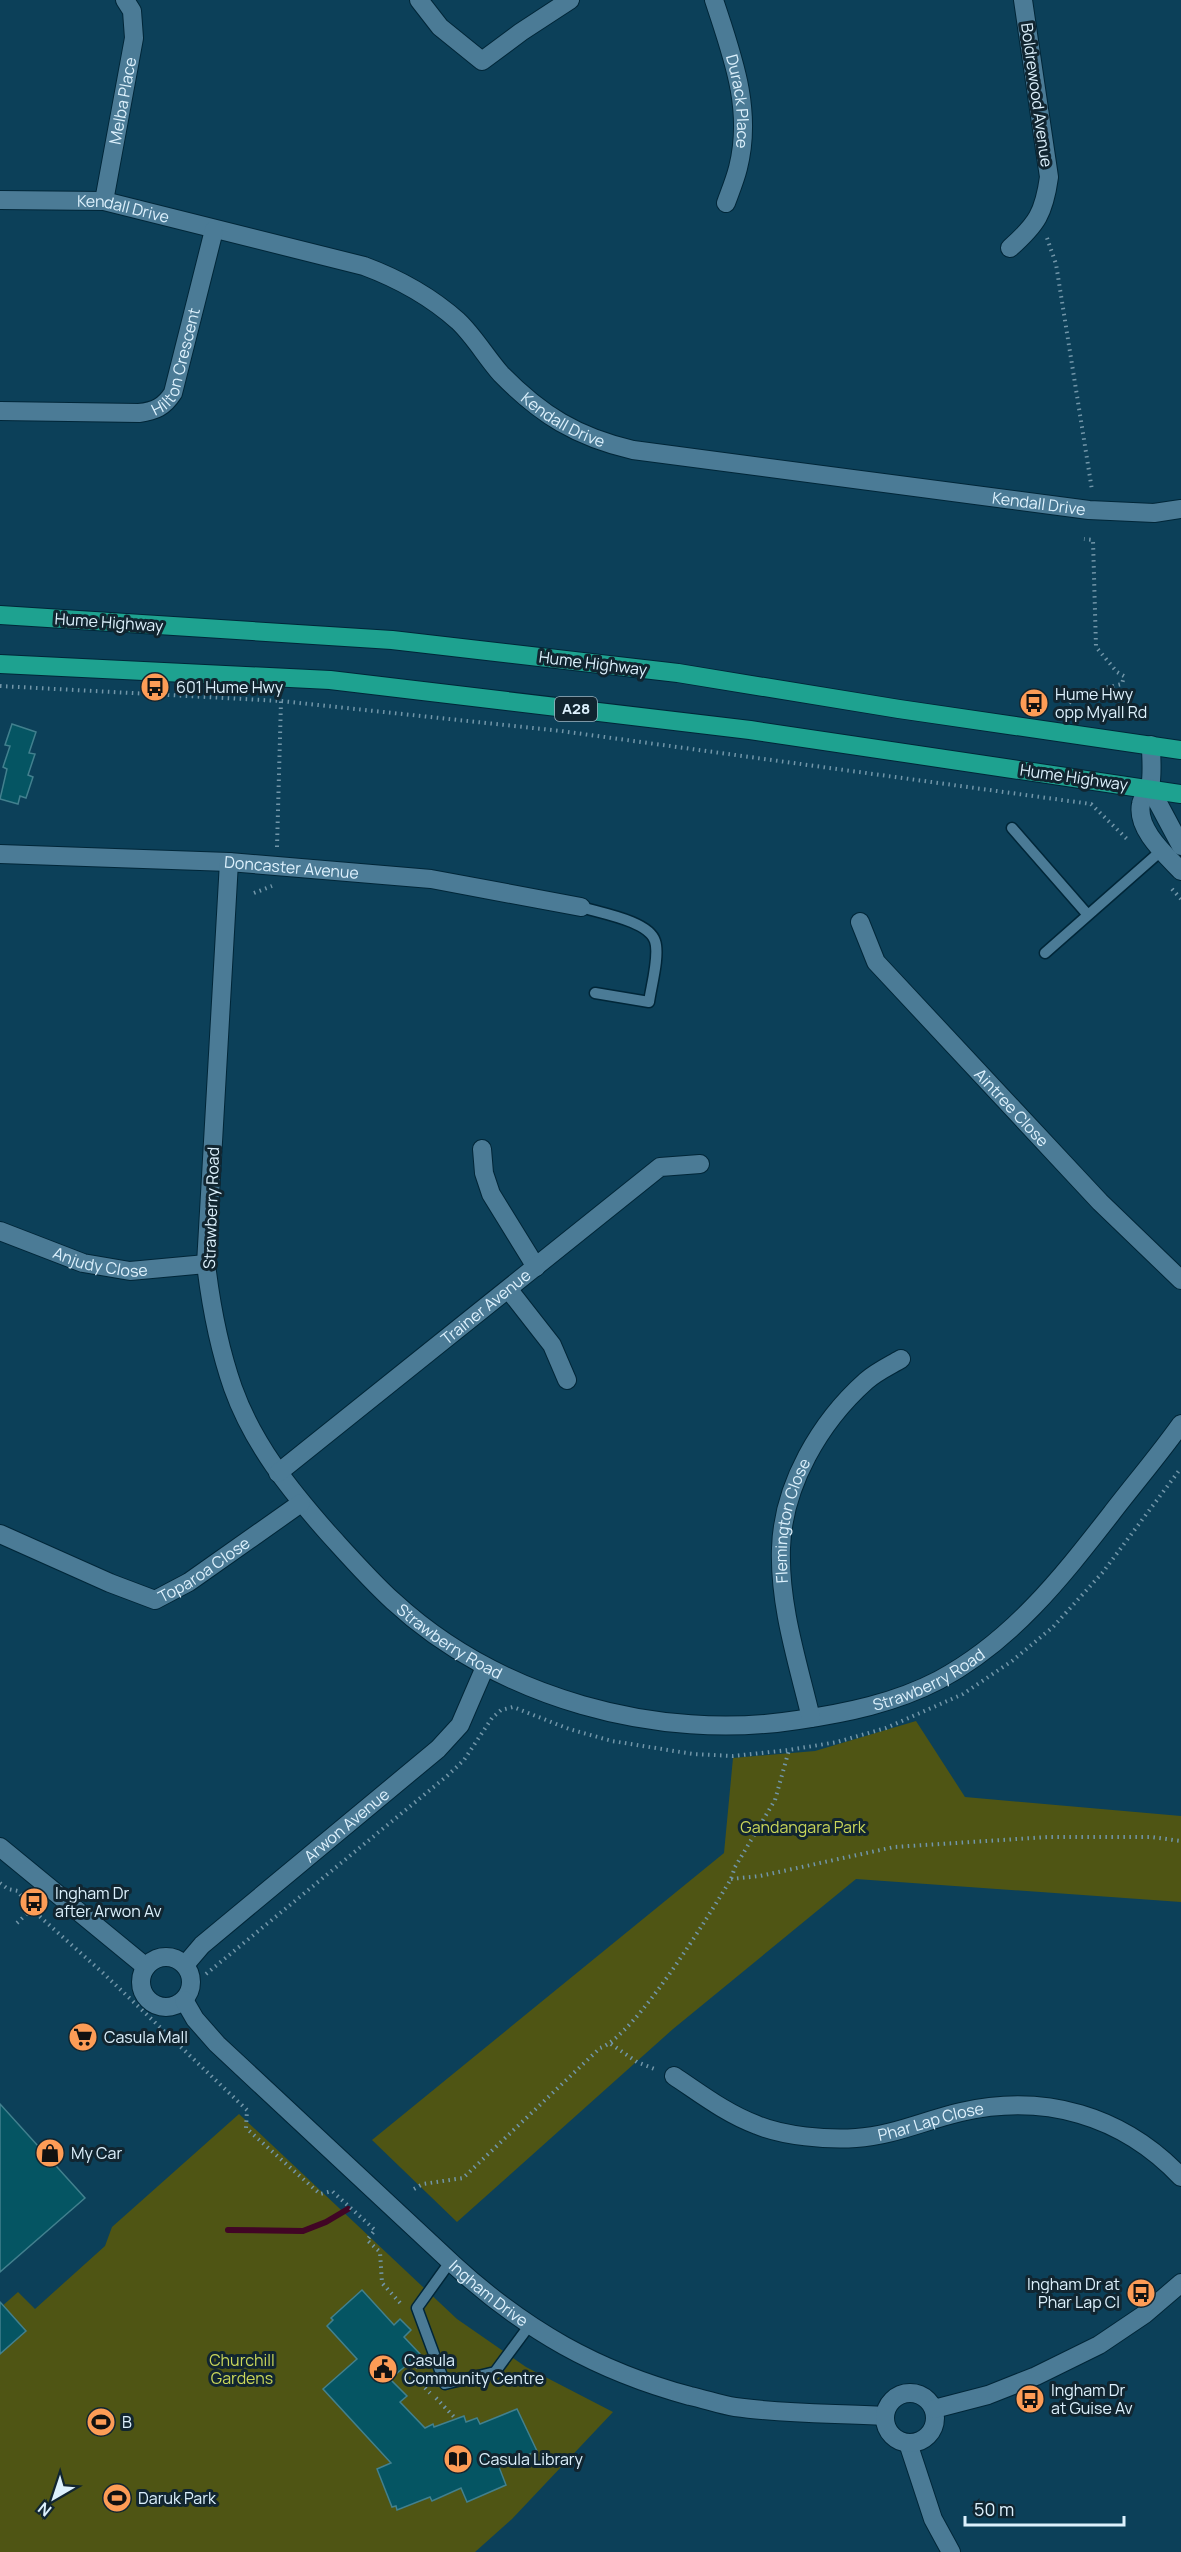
<svg xmlns="http://www.w3.org/2000/svg" width="1181" height="2552" font-family="Manrope,sans-serif">
<style>
.green{fill:#4f5514}
.lines{fill:none;stroke-linecap:round;stroke-linejoin:round}
.stream{stroke:#410525;stroke-width:6}
.building{fill:#055563;stroke:#42808e;stroke-width:1.5}
.service-casing{stroke:#002638;stroke-width:13}
.minor-casing{stroke:#002638;stroke-width:20}
.tertiary-casing{stroke:#002638;stroke-width:20}
.trunk-casing{stroke:#002638;stroke-width:20}
.path{stroke:#7296a9;stroke-width:4;stroke-dasharray:1.5 4.5;stroke-linecap:butt}
.service{stroke:#4b7b96;stroke-width:10}
.minor{stroke:#4b7b96;stroke-width:18}
.tertiary{stroke:#4b7b96;stroke-width:18}
.trunk{stroke:#1ea290;stroke-width:18}
.labels{text-anchor:middle;stroke-width:6;stroke-linejoin:round;paint-order:stroke}
.shield{fill:#112530;stroke:#a0b4c0;stroke-width:1.5}
.shield-label{font-size:15px;font-weight:bold;fill:#ddf1fd}
.street-label{font-size:16px;fill:#ddf1fd;stroke:#112530}
.poi-label{font-size:16px;fill:#ddf1fd;stroke:#112530;text-anchor:start}
.park-label{font-size:16px;fill:#cad75a;stroke:#112530}
</style>
<rect width="100%" height="100%" fill="#0c4059"/>
<path class="green" d="M916 1721 965 1797 1181 1816V1902L856 1879 673 2029 457 2222 372 2140 724 1853 733 1758 815 1751Z
M239 2114 457 2319 526 2367 613 2412 512 2519 475 2552H0V2308L18 2292 35 2309 105 2246 112 2227Z"/>
<g class="lines">
<path class="stream" d="M228 2230 303 2231 326 2222 348 2209"/>
</g>
<path class="building" d="M12 724 36 732 29 753 35 754 28 775 33 777 26 798 20 796 18 804 0 799 7 769 3 767 10 746 5 745Z
M0 2104 85 2198 0 2272Z
M362 2290 394 2325 400 2319 411 2330 404 2337 420 2354 390 2379 407 2396 400 2402 425 2428 433 2424 434 2427 464 2416 466 2422 477 2418 480 2424 517 2409 537 2451 499 2467 506 2485 467 2502 461 2488 432 2501 430 2497 397 2510 396 2506 392 2507 377 2469 391 2463 323 2389 357 2359 327 2326 333 2320 331 2318Z
M0 2302 26 2331 0 2354Z"/>
<g class="lines">
<g class="service-casing">
<path id="service" d="M1012 828 1088 915
M581 907C600 913 649 921 655 941 660 955 651 987 649 1002L595 993
M1045 953 1162 850
M450 2262 417 2308 445 2384 495 2372 529 2326"/>
</g>
<g class="minor-casing">
<g id="minor">
<path d="M419 0 440 27 482 61 521 32 570 0"/>
<path id="s1" d="M714 0C732 55 753 109 738 168 735 180 730 192 726 203"/>
<path id="s2" d="M0 200 104 201 364 266C399 279 430 296 458 321 474 336 486 357 501 374 541 415 577 437 633 450L1089 510 1154 513 1181 509"/>
<path id="s3" d="M104 201 134 38 132 11 125 0"/>
<path d="M1010 248C1037 224 1044 213 1049 177L1023 0"/>
<path id="s4" d="M0 411 139 413C155 411 164 407 173 393L214 230"/>
<path d="M1151 745C1151 758 1153 775 1150 787 1148 793 1142 798 1141 804 1136 829 1166 855 1181 871"/>
<path d="M1150 788 1181 846"/>
<path id="s5" d="M0 854 229 862 431 879 581 907"/>
<path id="s6" d="M229 862 206 1264C211 1306 219 1348 233 1388 253 1444 290 1490 328 1533 349 1556 370 1580 393 1601 498 1698 658 1742 798 1720 846 1713 895 1703 939 1680 1012 1641 1061 1578 1111 1514 1134 1484 1159 1455 1181 1424"/>
<path id="s7" d="M860 922 876 962 1100 1202 1181 1280"/>
<path d="M482 1149 484 1173 491 1194 536 1267"/>
<path id="s8" d="M0 1231 83 1263 130 1271 206 1264"/>
<path d="M509 1290 552 1345 567 1380"/>
<path id="s9" d="M278 1473 660 1167 700 1164"/>
<path id="s10" d="M0 1534 110 1583 155 1600 189 1582 301 1503"/>
<path id="s11" d="M811 1718C798 1663 779 1606 781 1548 783 1485 820 1422 866 1381 876 1372 889 1366 901 1359"/>
<path id="s12" d="M185 1965 202 1945 438 1749 460 1725 485 1667"/>
<path id="s13" d="M674 2076C701 2094 727 2114 757 2125 783 2136 827 2140 856 2138 892 2136 926 2120 961 2112 1044 2093 1122 2115 1181 2177"/>
<path d="M908 2443 933 2519 951 2552"/>
</g>
</g>
<g class="tertiary-casing">
<g id="tertiary">
<path d="M0 1847 146 1967"/>
<circle cx="166" cy="1982" r="25"/>
<path id="s14" d="M184 2000 195 2019 217 2044 454 2265C525 2330 597 2371 690 2396 705 2399 720 2405 735 2407 785 2414 834 2413 885 2416"/>
<circle cx="910" cy="2418" r="25"/>
<path d="M934 2409 988 2395 1036 2376 1099 2345 1145 2314 1181 2283"/>
</g>
</g>
<g class="trunk-casing">
<path id="trunk" d="M0 615 392 640 678 673 899 709 1181 750
M0 664 330 680 750 730 1181 794"/>
</g>
<path class="path" d="M1047 238 1056 264 1092 490
M0 686 281 701 561 731 1091 804 1129 841
M1069 703 1079 694 1122 684 1124 676 1117 672 1096 647 1093 540 1084 539
M277 847 281 701
M1172 889 1181 899
M254 893 272 886
M731 1879 760 1876 894 1847 1048 1837H1152L1181 1841
M0 1883 8 1889 18 1891 29 1907 102 1972 247 2110 246 2128 320 2194 332 2191 375 2230 367 2240 380 2252 382 2283 402 2305
M17 1923 32 1909
M206 1974 447 1776 464 1760 492 1718 501 1710 513 1707 569 1729 612 1741 693 1754 733 1756 789 1750 837 1742 886 1728 963 1694 1012 1661 1053 1627 1103 1572 1181 1468
M611 2044 637 2062 657 2070
M414 2189 423 2184 463 2178 600 2048C636 2035 709 1915 731 1879L735 1867 775 1800 789 1750
M421 2363 410 2372 430 2393
M436 2398 456 2419"/>
<use href="#service" class="service"/>
<use href="#minor" class="minor"/>
<use href="#tertiary" class="tertiary"/>
<use href="#trunk" class="trunk"/>
</g>
<defs>
<g id="bus-disc" transform="scale(1.5)"><circle r="9.5" fill="#fd9c56" stroke="#112530"/><path d="M-5-6H5V4H4V6H2V4H-2V6H-4V4H-5ZM-3.5-4V0h7V-4ZM-3.5 1.2v1.5H-2V1.2ZM2 1.2v1.5H3.5V1.2Z" fill="#111"/></g>
<g id="supermarket-disc" transform="scale(1.5)"><circle r="9.5" fill="#fd9c56" stroke="#112530"/><path d="M-6-5.5h2.5l.6 2H6L4.5 2H-2.5L-4.4-4H-6ZM-1.5 3.2a1.3 1.3 0 1 0 .1 0ZM3 3.2a1.3 1.3 0 1 0 .1 0Z" fill="#111"/></g>
<g id="shop-disc" transform="scale(1.5)"><circle r="9.5" fill="#fd9c56" stroke="#112530"/><path d="M-5-2.5h2.3a2.7 3.5 0 0 1 5.4 0H5L5.5 6h-11ZM-1.5-2.5h3a1.5 2.3 0 0 0-3 0Z" fill="#111"/></g>
<g id="civic-disc" transform="scale(1.5)"><circle r="9.5" fill="#fd9c56" stroke="#112530"/><path d="M-.6-6.5H3V-4.5H.6V-3L4-1V1h2V6H-6V1h2V-1L-.6-3ZM-1.2 2.5V6h2.4V2.5Z" fill="#111"/></g>
<g id="stadium-disc" transform="scale(1.5)"><circle r="9.5" fill="#fd9c56" stroke="#112530"/><path d="M0-5a6.5 5 0 1 0 0 10a6.5 5 0 1 0 0-10ZM-3.5-1.8h7v3.6h-7Z" fill="#111"/></g>
<g id="library-disc" transform="scale(1.5)"><circle r="9.5" fill="#fd9c56" stroke="#112530"/><path d="M-6-4Q-3-5.5-.7-3.5V5Q-3 3-6 4ZM6-4Q3-5.5 .7-3.5V5Q3 3 6 4Z" fill="#111"/></g>
</defs>
<g fill-rule="evenodd">
<use href="#bus-disc" x="155" y="687"/>
<use href="#bus-disc" x="1034" y="703"/>
<use href="#bus-disc" x="34" y="1902"/>
<use href="#supermarket-disc" x="83" y="2037"/>
<use href="#shop-disc" x="50" y="2153"/>
<use href="#bus-disc" x="1141" y="2293"/>
<use href="#civic-disc" x="383" y="2369"/>
<use href="#bus-disc" x="1030" y="2399"/>
<use href="#stadium-disc" x="101" y="2422"/>
<use href="#library-disc" x="458" y="2459"/>
<use href="#stadium-disc" x="117" y="2498"/>
</g>
<g class="labels">
<rect class="shield" x="555" y="697" width="42" height="24" rx="4.5"/>
<g class="shield-label">
<text x="576" y="714">A28</text>
</g>
<g class="street-label">
<text transform="translate(1037 95) rotate(82)" y="6">Boldrewood Avenue</text>
<text dy="6" stroke="none"><textPath href="#s3" startOffset="102">Melba Place</textPath></text>
<text dy="6" stroke="none"><textPath href="#s1" startOffset="105">Durack Place</textPath></text>
<text dy="6" stroke="none"><textPath href="#s2" startOffset="124">Kendall Drive</textPath></text>
<text dy="6" stroke="none"><textPath href="#s4" startOffset="210">Hilton Crescent</textPath></text>
<text dy="6" stroke="none"><textPath href="#s2" startOffset="628">Kendall Drive</textPath></text>
<text dy="6" stroke="none"><textPath href="#s2" startOffset="1114">Kendall Drive</textPath></text>
<text transform="translate(109 622) rotate(4)" y="6">Hume Highway</text>
<text transform="translate(593 663) rotate(7)" y="6">Hume Highway</text>
<text transform="translate(1074 777) rotate(8)" y="6">Hume Highway</text>
<text dy="6" stroke="none"><textPath href="#s5" startOffset="292">Doncaster Avenue</textPath></text>
<text dy="6" stroke="none"><textPath href="#s7" startOffset="242">Aintree Close</textPath></text>
<text transform="translate(211 1208) rotate(-88)" y="6">Strawberry Road</text>
<text dy="6" stroke="none"><textPath href="#s8" startOffset="106">Anjudy Close</textPath></text>
<text dy="6" stroke="none"><textPath href="#s9" startOffset="266">Trainer Avenue</textPath></text>
<text dy="6" stroke="none"><textPath href="#s11" startOffset="202">Flemington Close</textPath></text>
<text dy="6" stroke="none"><textPath href="#s10" startOffset="226">Toparoa Close</textPath></text>
<text dy="6" stroke="none"><textPath href="#s6" startOffset="868">Strawberry Road</textPath></text>
<text dy="6" stroke="none"><textPath href="#s6" startOffset="1372">Strawberry Road</textPath></text>
<text dy="6" stroke="none"><textPath href="#s12" startOffset="214">Arwon Avenue</textPath></text>
<text dy="6" stroke="none"><textPath href="#s13" startOffset="274">Phar Lap Close</textPath></text>
<text dy="6" stroke="none"><textPath href="#s14" startOffset="424">Ingham Drive</textPath></text>
</g>
<g class="poi-label">
<text x="176" y="693">601 Hume Hwy</text>
<text x="1055" y="700">Hume Hwy<tspan x="1055" dy="18">opp Myall Rd</tspan></text>
<text x="55" y="1899">Ingham Dr<tspan x="55" dy="18">after Arwon Av</tspan></text>
<text x="104" y="2043">Casula Mall</text>
<text x="71" y="2159">My Car</text>
<text x="1120" y="2290" text-anchor="end">Ingham Dr at<tspan x="1120" dy="18">Phar Lap Cl</tspan></text>
<text x="404" y="2366">Casula<tspan x="404" dy="18">Community Centre</tspan></text>
<text x="1051" y="2396">Ingham Dr<tspan x="1051" dy="18">at Guise Av</tspan></text>
<text x="122" y="2428">B</text>
<text x="479" y="2465">Casula Library</text>
<text x="138" y="2504">Daruk Park</text>
</g>
<g class="park-label">
<text x="803" y="1833">Gandangara Park</text>
<text x="242" y="2366">Churchill<tspan x="242" dy="18">Gardens</tspan></text>
</g>
</g>
<g transform="translate(54 2498) rotate(219)" stroke="#112530" stroke-width="4.5" paint-order="stroke">
<path d="M0-4.5L10 22L0 15L-10 22Z" fill="#ddf1fd"/>
<text y="-9" font-size="16" font-weight="bold" text-anchor="middle" fill="#ddf1fd">N</text>
</g>
<path d="M965 2516v9h159v-9" fill="none" stroke="#ddf1fd" stroke-width="3"/>
<text x="974" y="2516" font-size="18" fill="#ddf1fd" stroke="#112530" stroke-width="4.5" paint-order="stroke">50 m</text>
</svg>
